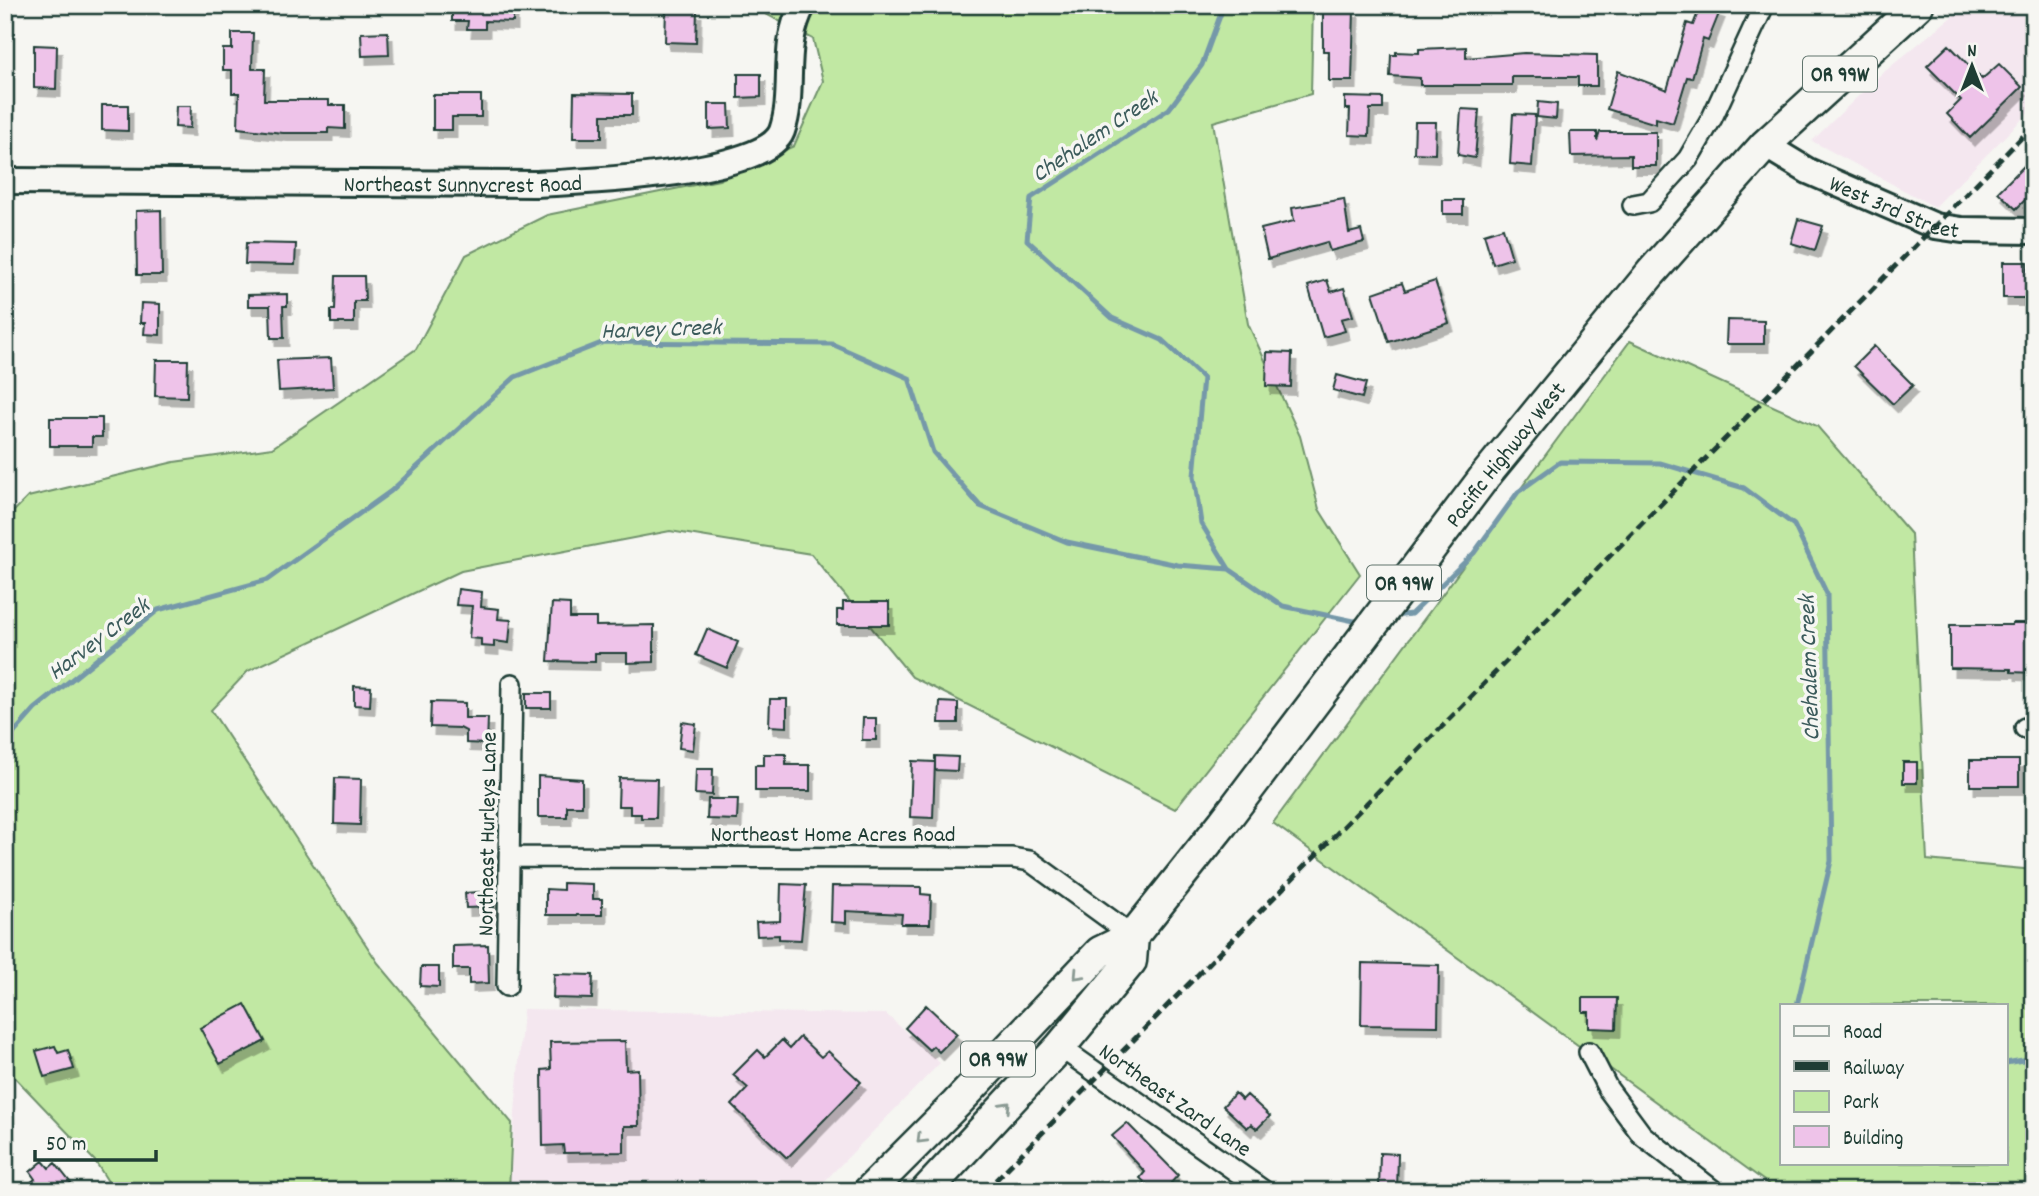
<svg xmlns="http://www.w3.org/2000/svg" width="2039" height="1196" font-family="Dekko,sans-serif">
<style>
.built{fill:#f4e7ef}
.green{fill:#c1e8a3;stroke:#70926c;stroke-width:2;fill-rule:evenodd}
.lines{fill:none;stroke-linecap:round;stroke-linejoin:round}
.stream{stroke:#7498a9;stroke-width:5}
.building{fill:#eec3e9;stroke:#1f3d34;stroke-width:2;filter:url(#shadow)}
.minor-casing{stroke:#1f3d34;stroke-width:24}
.tertiary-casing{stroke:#1f3d34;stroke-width:30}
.primary-casing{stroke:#1f3d34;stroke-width:35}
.minor{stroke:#f6f6f2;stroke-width:19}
.tertiary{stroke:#f6f6f2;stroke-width:24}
.primary{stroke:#f6f6f2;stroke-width:30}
.rail{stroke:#1f3d34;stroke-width:5;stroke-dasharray:10 5;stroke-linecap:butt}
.oneway{stroke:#8a9a93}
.labels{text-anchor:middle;stroke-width:7;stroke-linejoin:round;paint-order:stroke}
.shield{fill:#f6f6f2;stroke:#60746d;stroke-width:2}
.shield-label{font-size:21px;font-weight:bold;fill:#1f3d34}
.street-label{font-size:23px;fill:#1f3d34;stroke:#f6f6f2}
.water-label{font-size:24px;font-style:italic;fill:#3b5b5b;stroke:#f6f6f2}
</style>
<defs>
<filter id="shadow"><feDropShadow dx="4.5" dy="8" stdDeviation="0" flood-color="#0004"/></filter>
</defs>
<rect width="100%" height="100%" fill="#f6f6f2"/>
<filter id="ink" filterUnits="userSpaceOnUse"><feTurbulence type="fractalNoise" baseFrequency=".0143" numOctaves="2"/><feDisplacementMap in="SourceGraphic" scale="14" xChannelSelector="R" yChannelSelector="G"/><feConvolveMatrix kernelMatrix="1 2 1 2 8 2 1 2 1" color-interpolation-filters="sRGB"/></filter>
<g filter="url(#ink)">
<path class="built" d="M1966 5H2034V107L1935 207 1812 141 1879 76Z
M523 1009 886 1014 940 1063 815 1191H509Z"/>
<path class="green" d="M749 5H1313L1311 94 1213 122 1248 324 1300 436 1319 509 1360 574 1175 809 912 677 811 554 670 531 461 571 248 671 211 710 378 963 512 1123 509 1191H114L95 1161 5 1067V520L28 497 174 462 272 448 416 349 466 255 547 215 719 180 794 146 823 81 813 39Z
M1630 341 1817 426 1911 534 1927 860 2034 870V1191H1778L1273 823ZM1782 1005H2006V1163H1782Z"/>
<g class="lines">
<path class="stream" d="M1224 5 1202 65 1169 109 1031 198 1027 240 1112 318 1162 340 1203 378 1194 476 1201 523 1229 569 1283 606 1354 621 1363 620
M1394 616 1411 614 1474 553 1518 492 1560 462 1660 463 1744 488 1794 525 1827 594 1831 861 1797 1005
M5 743 35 709 158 610 267 580 391 491 515 377 604 342 832 344 909 378 933 452 980 506 1067 542 1178 565 1229 569
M2006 1063 2034 1058"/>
</g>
<path class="building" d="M452 5H513V22L485 21V29H467L468 21H452Z
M1701 5 1720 11 1708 41 1703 39 1692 78 1687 77 1673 123 1656 118V124L1607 109 1618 71 1667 90 1687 23 1693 25Z
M666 9 697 10 696 43 665 42Z
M1323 9 1354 10 1352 81H1329V51H1323Z
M388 32 389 55 362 56 361 33Z
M232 33H253L252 69H265L264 100H329V105H345V129L328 128V133H283L238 128 239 93H232V70H223V49H232Z
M34 45 57 46 56 89 34 88Z
M1949 45 1982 79 1999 64 2022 87 1970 138 1947 114 1961 100 1927 66Z
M1466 47V58L1524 53 1597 55V86H1578V77H1512V85H1420V78L1390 76 1391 55H1396V52L1419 53V49Z
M738 74H761V97L738 98Z
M574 93 632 94V115H602V138H573Z
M433 95H481V117H452V130H433Z
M1345 97 1383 98V109H1370L1369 136 1349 135 1350 109H1345Z
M1538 102 1557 104 1556 119 1537 117Z
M709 104H729L730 128 709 129Z
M102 105H128V131L102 130Z
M176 106H191L190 128 175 127Z
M1461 109 1479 110 1475 158 1458 155Z
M1513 114 1535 115 1532 166 1510 164Z
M1415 122H1436L1435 154 1414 153Z
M1570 132H1597V141L1600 132H1656V166H1631V155L1571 156Z
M2034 156V191L2016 209 1998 192Z
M1344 199 1349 233 1361 230 1364 242 1330 251 1327 242 1268 259 1261 229 1294 221 1292 208Z
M1443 200H1463V214H1443Z
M161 210 162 275H137L136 211Z
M1798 219 1823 226 1815 250 1791 243Z
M1503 228 1512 258 1493 264 1484 234Z
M246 243 296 244 295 265 245 264Z
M2003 262H2027V298H2003Z
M336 276H364L365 301H354V323H331V310H335Z
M1327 280 1331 292 1344 288 1353 316 1341 319 1345 331 1323 337 1308 286Z
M1435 281 1449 323 1389 342 1373 293 1402 283 1405 291Z
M287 294V306H283L284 338H271L270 306H248V295Z
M141 303 160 304V335L144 334 145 323H140Z
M1727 320 1764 321V344H1726Z
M1874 346 1913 385 1893 404 1854 366Z
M1267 352 1292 353 1291 387 1266 386Z
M331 358 333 388 279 391 277 360Z
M156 360H188L187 397 155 396Z
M1337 375 1366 383 1362 398 1333 390Z
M50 418H102V437H92V446H50Z
M458 589 482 592 481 607 499 609 498 619 511 620 509 643 494 641V647L481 646V639L469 638 472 606 456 605Z
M843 602H889V625H837V610H843Z
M552 603 570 604V618H596V626L654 625V662L627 663V653H595V662L548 661Z
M2012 623H2034V673L2011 672V669L1950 668V625H2012Z
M707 629 738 642 727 668 696 655Z
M354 686 371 687 370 706 354 705Z
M526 693H551V708H526Z
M770 699H787V727L769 726Z
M431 702 465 703V718H488L487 744 466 743V731L460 728 430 727Z
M940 702 958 703V723H939Z
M863 718H876V740H862Z
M682 722 696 724 693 750 679 748Z
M764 754H786V765H810V791H755V765H764Z
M935 756 958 757 957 771 935 770Z
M1970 760H2019V786H1970Z
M912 761 935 762 933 818 910 817Z
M1903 762H1917V783H1903Z
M696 769H713L712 795 695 794Z
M538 776 582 779V806H567V817H538Z
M335 778 361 779 360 825 334 824Z
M619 778 657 779 656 818H641V814H630V806H618Z
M708 799H738L737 820 707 819Z
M563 883 593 884V899H602V915H546V889L563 890Z
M781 884 806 885 801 940 779 939V935L757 936 756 922 780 921Z
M832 886 921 887V894L931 895 930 924H901L902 914 846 911V923L831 922Z
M494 891V907L466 908 465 893Z
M488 945 489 983 469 984V969H453V946Z
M1362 963 1439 965 1438 1026 1361 1025Z
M421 967H439V987L420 986Z
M554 974 593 975 592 999 553 998Z
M1583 998H1617L1616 1029 1589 1028V1012H1583Z
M245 1004 265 1041 220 1064 200 1028Z
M926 1005 957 1034 939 1052 933 1046 929 1050 905 1028Z
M800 1037 821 1057 828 1051 861 1082 787 1158 732 1105 748 1088 733 1075 758 1050 765 1057 782 1040 790 1048Z
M625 1041 626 1070 638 1069 639 1126H624V1152L564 1153 563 1145 543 1146 542 1070 551 1069 550 1042Z
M55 1046 58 1053 68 1050 74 1069 44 1077 36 1051Z
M1235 1093 1242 1100 1247 1095 1270 1116 1257 1129 1251 1124 1247 1128 1223 1106Z
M1127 1123 1178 1175 1164 1191H1154L1140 1178 1145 1172 1112 1136Z
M1380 1153 1398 1154 1397 1191H1379Z
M43 1161 49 1168 55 1163 77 1191H20L35 1179 30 1172Z"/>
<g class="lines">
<g class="minor-casing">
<path id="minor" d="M1633 205 1649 202 1688 159 1712 118 1764 5
M2025 728H2034
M509 857 1012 858 1030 861 1133 936
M507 986 512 684
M1060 1047 1264 1191
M1589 1052 1608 1089 1642 1135 1714 1191"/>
</g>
<g class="tertiary-casing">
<g id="tertiary">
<path id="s1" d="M1765 145 1808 171 1935 226 1962 230 2034 231"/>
<path id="s2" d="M5 181 535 184C578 182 766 175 782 131 796 91 780 46 803 5"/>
</g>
</g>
<g class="primary-casing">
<g id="primary">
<path id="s3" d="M869 1191 956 1104 1100 952 1133 936 1223 823 1486 475 1651 273 1765 145 1918 5"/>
<path d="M926 1191 1060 1047 1131 961 1133 936"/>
</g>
</g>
<use href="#minor" class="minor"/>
<use href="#tertiary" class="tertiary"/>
<use href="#primary" class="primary"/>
<path class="rail" d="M985 1191 2034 125"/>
</g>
<defs><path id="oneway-chevron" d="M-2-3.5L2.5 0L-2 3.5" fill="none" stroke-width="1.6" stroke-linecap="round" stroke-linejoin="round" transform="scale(1.75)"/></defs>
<g class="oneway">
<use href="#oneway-chevron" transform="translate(1078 975) rotate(133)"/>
<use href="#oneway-chevron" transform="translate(1006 1106) rotate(-47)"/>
<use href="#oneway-chevron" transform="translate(921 1139) rotate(135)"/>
</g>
</g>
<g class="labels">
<g class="shield">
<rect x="1803" y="56.5" width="74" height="35" rx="5"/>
<rect x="1367" y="565.5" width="74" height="35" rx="5"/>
<rect x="961" y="1041.5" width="74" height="35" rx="5"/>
</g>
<g class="shield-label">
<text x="1840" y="81">OR 99W</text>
<text x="1404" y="590">OR 99W</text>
<text x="998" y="1066">OR 99W</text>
</g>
<g class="street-label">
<text dy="8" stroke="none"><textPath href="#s2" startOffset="458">Northeast Sunnycrest Road</textPath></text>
<text dy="8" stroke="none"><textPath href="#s1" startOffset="144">West 3rd Street</textPath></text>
<text dy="8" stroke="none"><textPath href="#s3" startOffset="978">Pacific Highway West</textPath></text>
<text x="833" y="841">Northeast Home Acres Road</text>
<text transform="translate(486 834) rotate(-89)" y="8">Northeast Hurleys Lane</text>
<text transform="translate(1176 1099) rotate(35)" y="8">Northeast Zard Lane</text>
</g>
<g class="water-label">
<text transform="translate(1094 135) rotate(-34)" y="8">Chehalem Creek</text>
<text transform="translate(661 328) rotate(-2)" y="8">Harvey Creek</text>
<text transform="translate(98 638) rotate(-37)" y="8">Harvey Creek</text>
<text transform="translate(1808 668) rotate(-92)" y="8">Chehalem Creek</text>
</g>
</g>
<rect width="2039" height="1196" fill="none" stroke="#f6f6f2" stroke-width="28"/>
<rect x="14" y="14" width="2011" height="1168" fill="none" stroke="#1f3d34" stroke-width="2.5" filter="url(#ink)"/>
<rect x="1780" y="1004" width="228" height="161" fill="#f6f6f2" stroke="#a0aca6" stroke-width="2"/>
<rect x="1794" y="1026" width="35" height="10" fill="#f6f6f2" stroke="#a0aca6" stroke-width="2"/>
<text x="1843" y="1038" font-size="21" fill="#1f3d34">Road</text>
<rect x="1794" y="1061" width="35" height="10" fill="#1f3d34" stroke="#a0aca6" stroke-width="2"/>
<text x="1843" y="1074" font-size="21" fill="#1f3d34">Railway</text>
<rect x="1794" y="1091" width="35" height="21" fill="#c1e8a3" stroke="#a0aca6" stroke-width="2"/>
<text x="1843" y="1108" font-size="21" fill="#1f3d34">Park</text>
<rect x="1794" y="1126" width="35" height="21" fill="#eec3e9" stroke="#a0aca6" stroke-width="2"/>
<text x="1843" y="1144" font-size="21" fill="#1f3d34">Building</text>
<g transform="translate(1972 66)" stroke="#f6f6f2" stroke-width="5" paint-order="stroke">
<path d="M0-5L12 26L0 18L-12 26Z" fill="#1f3d34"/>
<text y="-10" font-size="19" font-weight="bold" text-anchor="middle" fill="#1f3d34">N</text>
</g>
<path d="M35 1150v10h121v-10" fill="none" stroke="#1f3d34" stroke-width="3.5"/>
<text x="46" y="1150" font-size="21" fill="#1f3d34" stroke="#f6f6f2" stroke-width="5" paint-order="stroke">50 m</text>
</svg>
